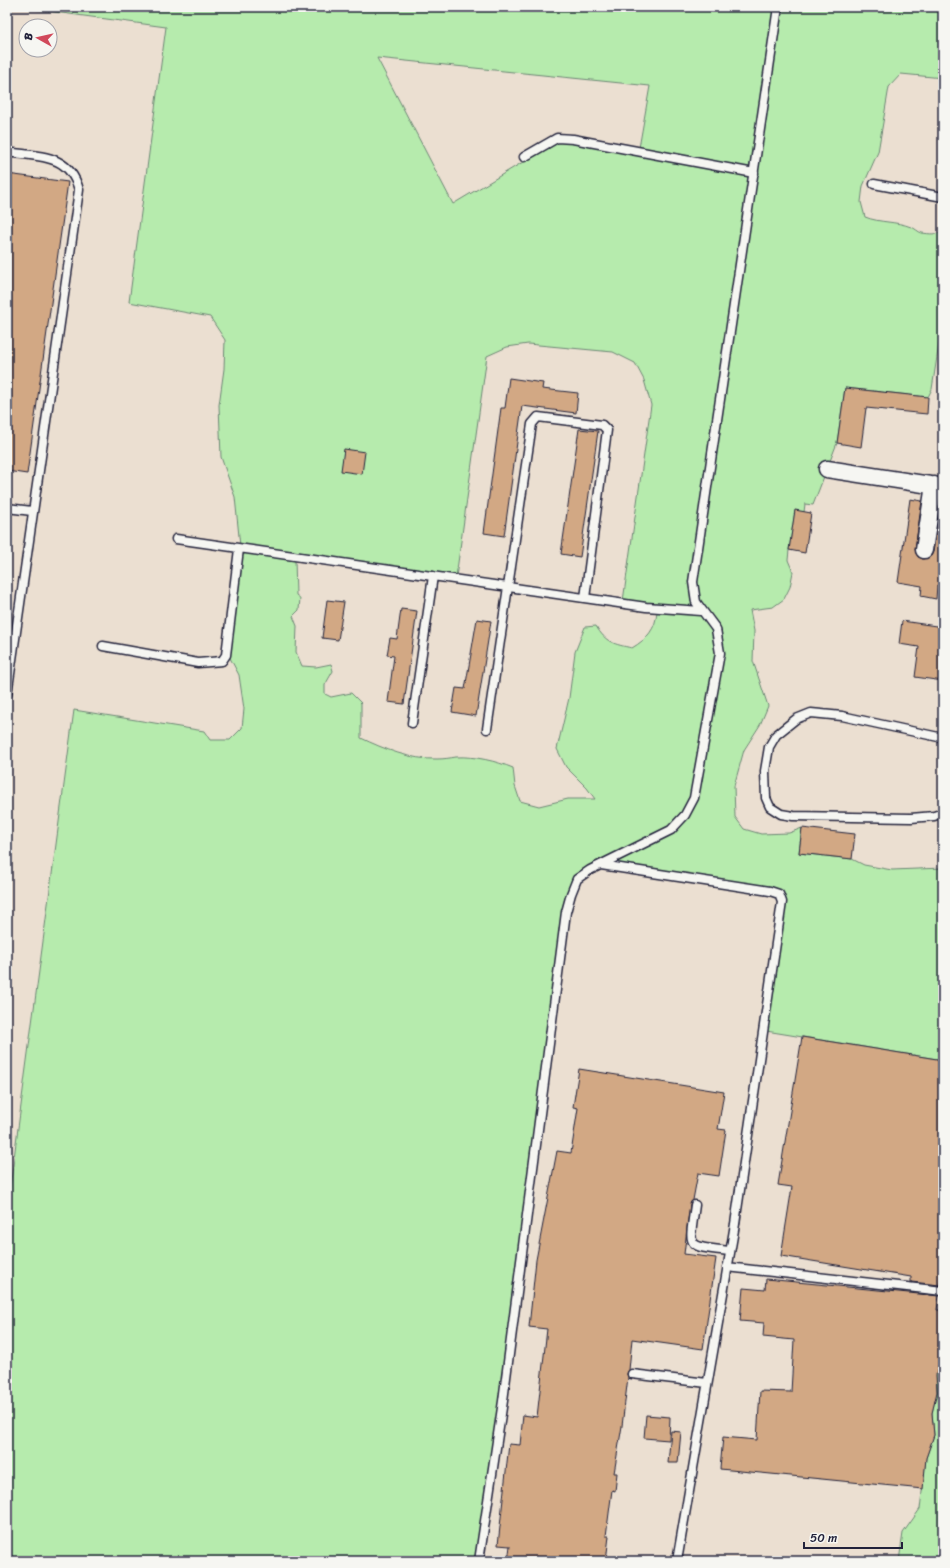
<svg xmlns="http://www.w3.org/2000/svg" width="950" height="1568" font-family="Sriracha,sans-serif">
<style>
.green{fill:#b6ebad;stroke:#6c8674}
.building{fill:#d2a884;stroke:#22223b}
.lines{fill:none;stroke-linecap:round;stroke-linejoin:round}
.service-casing{stroke:#22223b;stroke-width:11}
.minor-casing{stroke:#22223b;stroke-width:19}
.service{stroke:#f6f6f2;stroke-width:8}
.minor{stroke:#f6f6f2;stroke-width:16}
</style>
<rect width="100%" height="100%" fill="#ebdfd1"/>
<filter id="ink" filterUnits="userSpaceOnUse"><feTurbulence type="fractalNoise" baseFrequency=".025" numOctaves="2"/><feDisplacementMap in="SourceGraphic" scale="8" xChannelSelector="R" yChannelSelector="G"/><feConvolveMatrix kernelMatrix="1 2 1 2 8 2 1 2 1" color-interpolation-filters="sRGB"/></filter>
<g filter="url(#ink)">
<path class="green" d="M17 7H775L752 169 639 148 650 86 377 58 453 204 558 141 751 175 691 581V595L695 608 623 601 651 405 644 380 635 363 613 352 528 344 507 347 487 356 456 577 240 546 235 497 221 457 219 405 224 369 225 340 210 317 129 302 166 27Z
M781 7H943V78L901 74 889 87 878 152 863 186 861 202 865 217C880 223 896 221 911 227 915 228 918 232 922 233 930 234 936 235 943 231V344H939L932 389 928 397 845 388 837 443 813 505 805 504 804 512 795 511 789 550 788 560 793 572 790 587 784 599 773 607 750 610 754 631 753 661 768 706 760 725 744 750 734 786 735 817 744 829 761 834 789 833 802 828 799 853 852 859 864 865 892 870 943 868V1060L766 1031 781 892 610 863 687 817 723 652 719 628 698 601 696 582Z
M242 552 295 559 296 595 300 598 299 610 293 616 297 626 296 652 302 666 316 667 331 664 333 671 325 685V694L331 697 351 693 361 703V738C384 749 411 760 437 759 444 759 450 758 456 757 475 756 496 761 513 768L515 786 520 801 539 806 568 799H595L587 788 566 767 557 749 569 698 575 652 585 627 596 626C606 643 614 644 632 648 647 639 656 629 657 611L699 614 714 630 717 652 691 797 683 813 669 827 589 868 567 896 500 1401 476 1561H7V1210L74 710 204 731 210 740H230L242 728 244 709 239 675 229 656Z
M943 1307V1561H899L903 1533 920 1509 926 1458 934 1435 932 1413 937 1392 936 1375 942 1352 940 1334Z"/>
<path class="building" d="M7 174 68 182 27 474 7 471Z
M509 378 543 383 542 389 578 393 576 413 522 406 504 536 484 533 501 408H505Z
M845 388 928 397 927 414 866 408 861 447 837 443Z
M579 429 598 431 580 557 561 554Z
M344 449 365 452 362 474 341 471Z
M910 499 922 501 915 549 918 557 923 559 931 556 933 552 941 504H943V586L937 585 936 599 921 596 922 586 898 582Z
M795 510 811 513 805 553 789 550Z
M327 600 344 602 338 640 322 638Z
M401 609 417 611 404 704 388 702 394 656 387 655 390 638 397 639Z
M477 619 491 621 476 716 452 712 456 688 465 689Z
M902 621 943 627V681L915 677 919 647 899 644Z
M802 828 855 834 852 859 799 853Z
M802 1037 943 1060V1283L940 1282V1285L911 1282V1277L781 1256 792 1187 778 1185Z
M579 1069 724 1092 718 1129 726 1130 719 1176 698 1173 693 1200 690 1204 684 1254 716 1258 703 1349 632 1339 629 1370 627 1374 628 1377 622 1426 614 1473H617L615 1491 612 1490 606 1536H609L606 1561H508L510 1546 498 1545 509 1444 520 1445 523 1415 537 1417 547 1329 529 1327 536 1260 557 1151 571 1153 578 1108 573 1107Z
M766 1279 939 1296 937 1310H942L940 1334 942 1352 936 1375 937 1392 932 1413 934 1435 926 1458 923 1489 720 1469 723 1437 757 1440 760 1391 791 1392 794 1340 763 1337 764 1323 740 1321 743 1288 765 1290Z
M646 1415 670 1417 669 1440 644 1438Z
M671 1431 681 1432 678 1463H668Z"/>
<g class="lines">
<g class="service-casing">
<path id="service" d="M7 152C39 157 69 153 79 190L7 695
M524 157 557 138 573 139 754 173
M874 184 943 197
M7 508 32 511
M176 539 646 607 701 611
M103 646 198 663 222 661 226 655 239 549
M412 723 433 576
M487 729 532 424 538 417 602 425 607 430 585 598
M943 738 842 716 811 713 796 719 776 735 769 747 765 771 766 798 770 807 781 814 793 816 911 818 934 816 943 813
M601 865 770 891 779 894 782 902 735 1224 677 1561
M695 1205C689 1249 685 1246 730 1251
M727 1267 943 1291
M632 1374 707 1383
M479 1561 503 1401 566 912 571 894 577 879 590 870 671 830 685 815 694 798 720 653 716 629 696 602 693 582 778 7"/>
</g>
<g class="minor-casing">
<path id="minor" d="M827 469 943 487
M924 550 934 485"/>
</g>
<use href="#service" class="service"/>
<use href="#minor" class="minor"/>
</g>
</g>
<rect width="950" height="1568" fill="none" stroke="#f6f6f2" stroke-width="24"/>
<rect x="12" y="12" width="926" height="1544" fill="none" stroke="#22223b" stroke-width="1.5" filter="url(#ink)"/>
<g transform="translate(38 38) rotate(278)"><circle r="19" fill="#f6f6f2" stroke="#a1a1a9"/>
<path d="M0-3L7 15L0 10L-7 15Z" fill="#d1495b"/>
<text y="-6" font-size="11" font-weight="bold" text-anchor="middle" fill="#22223b">B</text>
</g>
<path d="M804 1542v6h98v-6" fill="none" stroke="#22223b" stroke-width="2"/>
<text x="810" y="1542" font-size="12" fill="#22223b" stroke="#f6f6f2" stroke-width="3" paint-order="stroke">50 m</text>
</svg>
